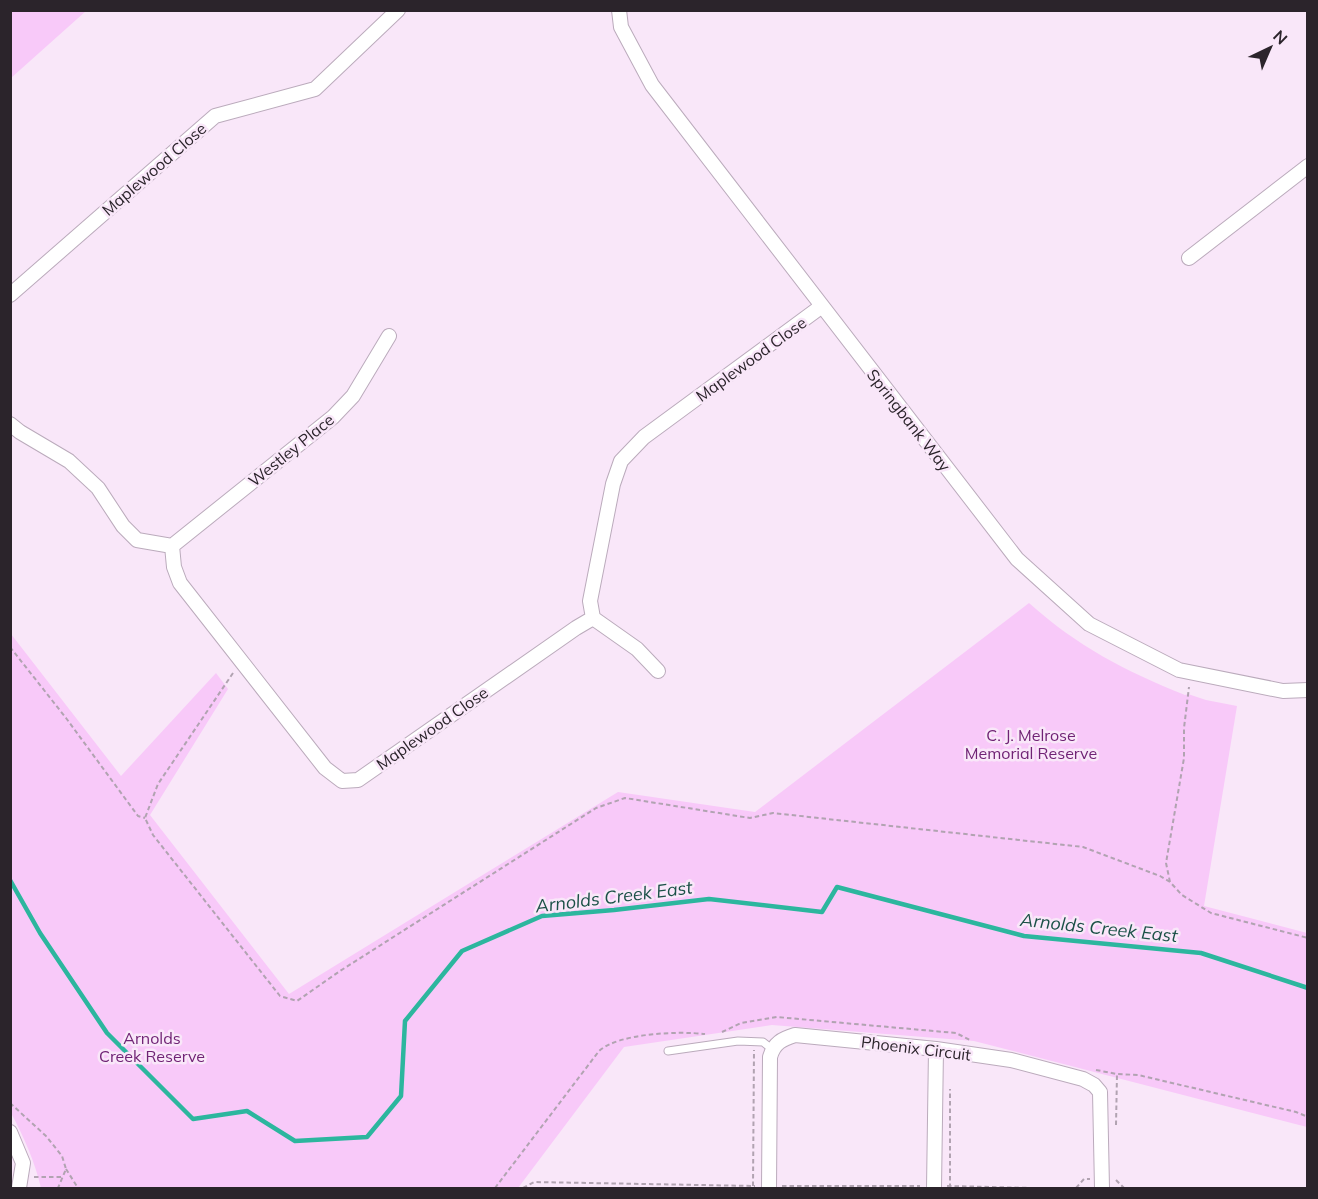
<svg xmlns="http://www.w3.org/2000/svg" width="1318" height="1199" font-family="Mulish,sans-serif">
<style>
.green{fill:#f8c9f9}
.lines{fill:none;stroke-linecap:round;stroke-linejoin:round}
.stream{stroke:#2cb69e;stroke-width:4.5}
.service-casing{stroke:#bbabbc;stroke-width:9}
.minor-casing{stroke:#bbabbc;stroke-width:16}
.path{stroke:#b1a3b1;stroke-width:2;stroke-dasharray:4.5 3;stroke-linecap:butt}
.service{stroke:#fff;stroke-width:7}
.minor{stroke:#fff;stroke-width:14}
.labels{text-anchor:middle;stroke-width:5;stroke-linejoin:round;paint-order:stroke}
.street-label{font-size:16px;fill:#2b242b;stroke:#f9e7f9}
.park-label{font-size:16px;fill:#702375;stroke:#f9e7f9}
.water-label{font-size:18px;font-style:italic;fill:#1b5147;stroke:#f9e7f9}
</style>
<rect width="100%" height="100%" fill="#f9e7f9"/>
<path class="green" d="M11 10H86V11L11 78Z
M1029 603C1077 646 1125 671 1185 695L1188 694 1206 700 1237 706 1204 906 1307 933V1127L974 1041 772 1025 624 1047 518 1188H41C35 1162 24 1137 11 1113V634L121 776 216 673 228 689 150 815 289 994 618 792 755 812Z"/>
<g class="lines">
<path class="stream" d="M10 880 40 933 107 1033 193 1119 247 1111 295 1141 367 1137 401 1096 405 1021 462 951 542 916 614 910 709 899 822 912 837 887 1024 936 1201 953 1308 988"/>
<g class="service-casing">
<path id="service" d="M668 1051 738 1041 763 1042 772 1049"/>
</g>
<g class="minor-casing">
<path id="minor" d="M619 10 621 27 652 85 1017 559 1089 624 1179 670 1283 691 1308 690
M1189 258 1308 166
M10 295 215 116 315 89 398 10
M10 424 20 432 69 461 98 488 123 526 137 540 172 546 174 567 180 583 325 768 342 781 358 780 576 628 593 618 590 601 613 484 621 461 644 437 822 306
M172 546 333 417 353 396 389 336
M593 618 637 649 658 671
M10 1132 23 1163 19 1188
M769 1188 770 1057C774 1043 782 1039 795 1035L936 1049 1011 1060 1083 1079 1094 1085 1100 1092 1102 1188
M934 1188 936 1049"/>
</g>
<path class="path" d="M10 647 66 718 138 816 145 818
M233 673 158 784 145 818 153 835 280 996 297 1001 340 971 596 808 625 798 750 818 773 813 1083 847 1160 876 1170 882 1182 895 1211 913 1308 938
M1170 882 1166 863 1184 758V728L1189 687
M722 1032 741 1023 777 1017 956 1033 970 1040
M1096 1070 1117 1074 1138 1075 1296 1112 1308 1117
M10 1103 46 1136 62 1156 66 1169 58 1188
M1116 1125 1117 1074
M66 1169 78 1188
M34 1177H62
M1116 1180 1124 1188
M753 1186 754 1050
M782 1186H920
M947 1186 1034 1188
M495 1188 599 1051C619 1033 679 1031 705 1034
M523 1188 534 1182 755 1186
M950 1188V1089
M1076 1188 1084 1179H1090"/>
<use href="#service" class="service"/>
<use href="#minor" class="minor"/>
</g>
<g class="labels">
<g class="street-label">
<text transform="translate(154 169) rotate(-41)" y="6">Maplewood Close</text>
<text transform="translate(751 359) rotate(-36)" y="6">Maplewood Close</text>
<text transform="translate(909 420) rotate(52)" y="6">Springbank Way</text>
<text transform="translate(291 450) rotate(-39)" y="6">Westley Place</text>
<text transform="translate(432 728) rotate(-35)" y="6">Maplewood Close</text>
<text transform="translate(916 1048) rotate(7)" y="6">Phoenix Circuit</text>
</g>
<g class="park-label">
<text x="1031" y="741">C. J. Melrose<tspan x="1031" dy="18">Memorial Reserve</tspan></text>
<text x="152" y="1044">Arnolds<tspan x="152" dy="18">Creek Reserve</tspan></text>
</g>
<g class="water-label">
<text transform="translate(614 897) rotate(-7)" y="6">Arnolds Creek East</text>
<text transform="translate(1099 928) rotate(6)" y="6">Arnolds Creek East</text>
</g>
</g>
<rect width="1318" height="1199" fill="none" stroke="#2b242b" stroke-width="24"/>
<g transform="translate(1270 48) rotate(44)" stroke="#f9e7f9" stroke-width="4.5" paint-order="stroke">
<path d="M0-4.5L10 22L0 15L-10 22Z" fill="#2b242b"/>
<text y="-9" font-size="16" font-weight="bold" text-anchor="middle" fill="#2b242b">N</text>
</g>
</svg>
